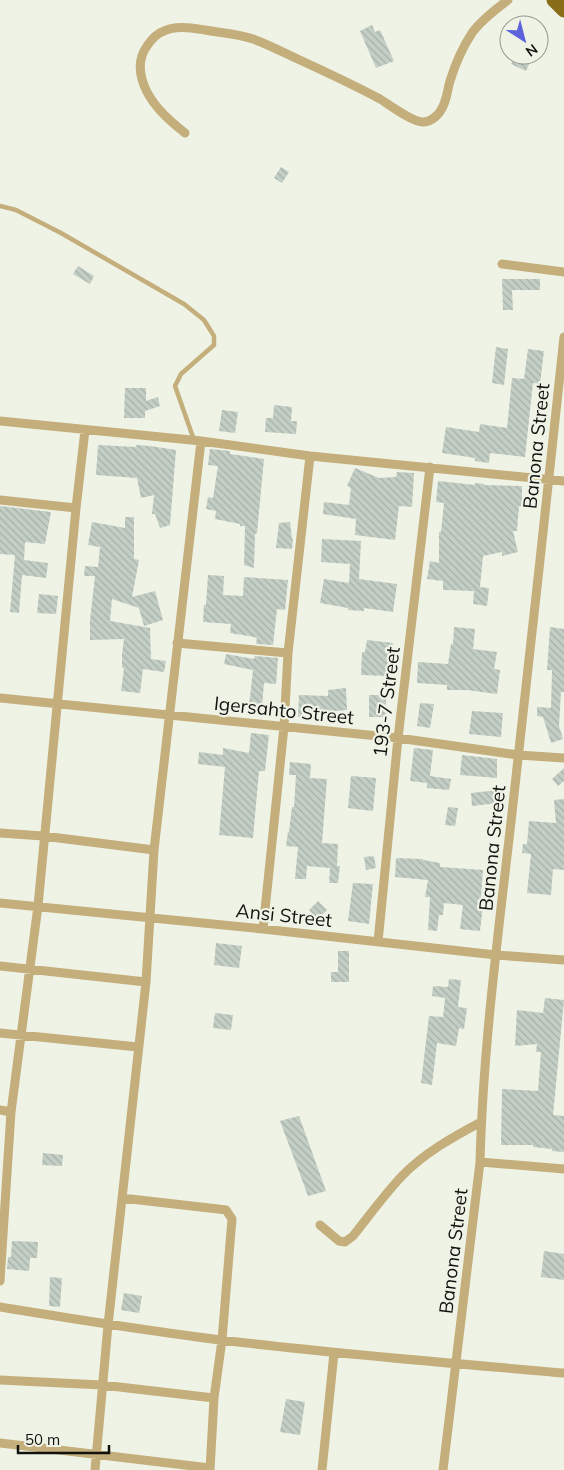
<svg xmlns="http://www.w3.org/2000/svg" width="564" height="1470" font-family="Mulish,sans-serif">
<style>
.building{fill:url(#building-back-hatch)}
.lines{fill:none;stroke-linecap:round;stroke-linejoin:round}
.service{stroke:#c4ae7b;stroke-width:4.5}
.minor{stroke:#c4ae7b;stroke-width:9}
.trunk{stroke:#8a6d18;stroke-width:15}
.labels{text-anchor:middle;stroke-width:4.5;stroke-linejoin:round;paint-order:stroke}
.street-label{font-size:19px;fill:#11120e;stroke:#eff3e6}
</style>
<defs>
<pattern id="building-back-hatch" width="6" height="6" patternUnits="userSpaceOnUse" patternTransform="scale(1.25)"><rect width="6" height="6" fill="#c3cec5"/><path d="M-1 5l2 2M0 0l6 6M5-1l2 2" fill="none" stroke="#a6b0a8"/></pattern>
</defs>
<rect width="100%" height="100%" fill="#eff3e6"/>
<path class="building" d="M372 25 375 32 380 30 394 61 376 68 360 31Z
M516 55H533L526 71 511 64Z
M281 167 289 172 282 183 274 178Z
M78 266 94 276 90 284 73 274Z
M502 279H540V290H512L513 310H503Z
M496 347 508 349 504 385 492 383Z
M528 349 544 351 540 384 533 383 525 457 490 453 489 463 475 461V458L442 453 446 427 479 432 480 424 507 428 512 378 524 379Z
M125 388H146V401L158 397 160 406 145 411V418H124Z
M274 405 292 407 291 421H297L296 434 265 432 266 418H273Z
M222 410 238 412 235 433 219 431Z
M98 445 136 447V445L150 446 176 450 170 525 160 528 155 514H152L154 495 141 498 137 478 96 475Z
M210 449 230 451V454L264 459 257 533 255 534 254 568 244 565 245 526H240V524L215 519 216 511 206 509 208 497 213 498 218 466 208 465Z
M355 468 379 478 396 477 397 472 414 473 412 507 399 506 395 540 355 535 356 519 323 514 324 502 349 505 351 488 347 486Z
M438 481 475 485V483L484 484V485L522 486V506H519L517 531H513L518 552 502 556V552L483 556 480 587 489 588 487 606 473 604 474 591 443 590V581L427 579 430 561 439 563V532H441L444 503 436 502Z
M0 506 51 512 45 544 25 542 24 560 48 563 46 578 22 575 19 613 10 612 15 555 0 554Z
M125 517H134V559L139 560 132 597 155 591 163 620 144 626 139 608 112 599 110 621 150 628 151 659 166 661 164 672 143 669 140 693 121 691 124 668H122V654L124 639 90 640V620L95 576H84L85 566 98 567 100 547 88 545 92 522 125 528Z
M290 522 292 539H293L292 549 276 548 279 523Z
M322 539 361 541 359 579 397 584 393 612 364 608V611L348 610V608L320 603 324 579 349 583 350 564 321 562Z
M208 575 224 576 223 595 243 596 244 577 288 580 285 610 277 609 273 645 256 644 257 638 254 637 230 633 231 624 203 622 204 605H206Z
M39 594 58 596 56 614 37 613Z
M454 627 475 629 473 649 497 652 494 669 500 670 497 694 467 690H447V685L417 683 418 662 448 664 451 644H453Z
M550 627 564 629V692H561L559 726 563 739 551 743 543 717 537 716V707L551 708 552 670H547Z
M367 640 393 643 391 652H390L389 676 361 675 362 652H365Z
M226 654 254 659 255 656 278 658 276 684 264 683 262 707 249 706 253 670 224 664Z
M346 688 347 710 316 713V718L298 717 299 695 328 696V690Z
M369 695H386V717H369Z
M420 703 434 704 430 728 417 726Z
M472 711 503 713 501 737 469 734Z
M251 733 269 735 265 771H259L253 838 219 835 225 767 198 764 199 752 223 755V748L249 753Z
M414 748 433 750 430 776 451 779 449 790 427 788V783L410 781Z
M462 755 497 759V778L460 775Z
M290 762 311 764 310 778 327 779 322 843 338 844 337 866H340L338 883H329L330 868 307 866 306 879H295L298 847 286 846 288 832H289L292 807H294L296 775H289Z
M564 768V781L558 786 552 779Z
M351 776 376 778 373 811 348 808Z
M498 790 499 803 472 806 471 793Z
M564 799V870L553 869 551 895 527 893 531 854 522 853 523 844H527L529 821 556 823 554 800Z
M448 807 458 808 455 826 445 825Z
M374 856 376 868 366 870 364 857Z
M396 858 423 859V860L440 863V867L483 870 481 897H484L480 931 460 929 463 905 444 903 443 915H439L437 931 428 930 430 897H425L428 880 395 877Z
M353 883 373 884 369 924 348 921Z
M318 901 327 910 318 919 309 910Z
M216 943 242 946 239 968 214 965Z
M338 951H349V982H331V972H338Z
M449 979 461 980 458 1007 467 1008 464 1029 459 1028 456 1046 437 1043 432 1085 421 1083 429 1016 443 1017 445 998 432 996 433 986 448 987Z
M545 998 564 1000 553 1115 564 1116V1152L552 1151V1149L533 1147V1145H501L502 1089 538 1091 541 1052H536L537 1044 515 1046 517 1010 543 1013Z
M215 1013 233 1015 231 1030 213 1028Z
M299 1116 326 1191 308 1196 280 1121Z
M43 1153 63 1155 62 1166 42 1165Z
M12 1241 38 1242 37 1258H30L29 1271 7 1269 8 1257H11Z
M544 1251 564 1254V1280L541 1277Z
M50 1277 62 1278 60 1307 49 1306Z
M124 1293 142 1296 139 1313 121 1310Z
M286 1399 305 1402 300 1435 280 1432Z"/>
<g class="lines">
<path class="service" d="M0 206 16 210 61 233 184 304 204 320 214 336V345L181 374 175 386 194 440"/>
<path class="minor" d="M185 133C170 121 156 109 147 92 139 76 137 60 147 46 151 40 158 33 164 31 176 25 192 28 205 30 221 33 238 34 253 39 270 45 286 54 302 61 328 73 354 85 380 99 390 105 412 122 423 122 430 122 438 116 441 110 447 101 447 91 450 81 455 65 462 48 472 33 480 21 496 9 508 0
M502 264 564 272
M0 421 201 441 310 456 564 481
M0 500 76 508
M177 643 288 653
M0 698 398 738 518 755 564 758
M0 833 43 836 154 850
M0 903 263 929 496 955 564 960
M263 929 284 727 288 653 310 456
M378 942 398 738 430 467
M0 966 146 982
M0 1033 138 1047
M0 1110 11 1112
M480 1162 564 1169
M122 1198 218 1209 226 1210 232 1219 222 1340 214 1398 210 1470
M320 1225 339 1241 345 1242 353 1236C369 1216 384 1195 402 1176 424 1153 453 1137 481 1122
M0 1281 11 1112 38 906 76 508 85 430
M0 1307C74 1319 147 1331 221 1340 335 1354 450 1363 564 1373
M0 1380 102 1385 214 1398
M0 1443 210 1468
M95 1470 108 1325 146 982 154 850 201 441
M322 1470 334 1353
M443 1470 480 1162C483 1049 498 935 511 822 529 660 547 499 564 337"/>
<path class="trunk" d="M554 0 564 10"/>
</g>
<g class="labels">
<g class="street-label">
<text transform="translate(536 446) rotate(-84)" y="7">Banona Street</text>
<text transform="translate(386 702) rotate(-83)" y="7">193-7 Street</text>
<text transform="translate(284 710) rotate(6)" y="7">Igersahto Street</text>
<text transform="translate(492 848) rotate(-84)" y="7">Banona Street</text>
<text transform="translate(284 915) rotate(6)" y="7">Ansi Street</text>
<text transform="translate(453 1251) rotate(-83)" y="7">Banona Street</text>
</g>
</g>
<g transform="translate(524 40) rotate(144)"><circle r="24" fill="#eff3e6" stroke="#969990"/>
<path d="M0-4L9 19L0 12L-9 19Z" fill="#5c63db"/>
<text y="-8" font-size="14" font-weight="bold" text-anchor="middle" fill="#11120e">N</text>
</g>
<path d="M18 1445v8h91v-8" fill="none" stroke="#11120e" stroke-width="2.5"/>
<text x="25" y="1445" font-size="15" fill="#11120e" stroke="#eff3e6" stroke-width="4" paint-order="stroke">50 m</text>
</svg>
